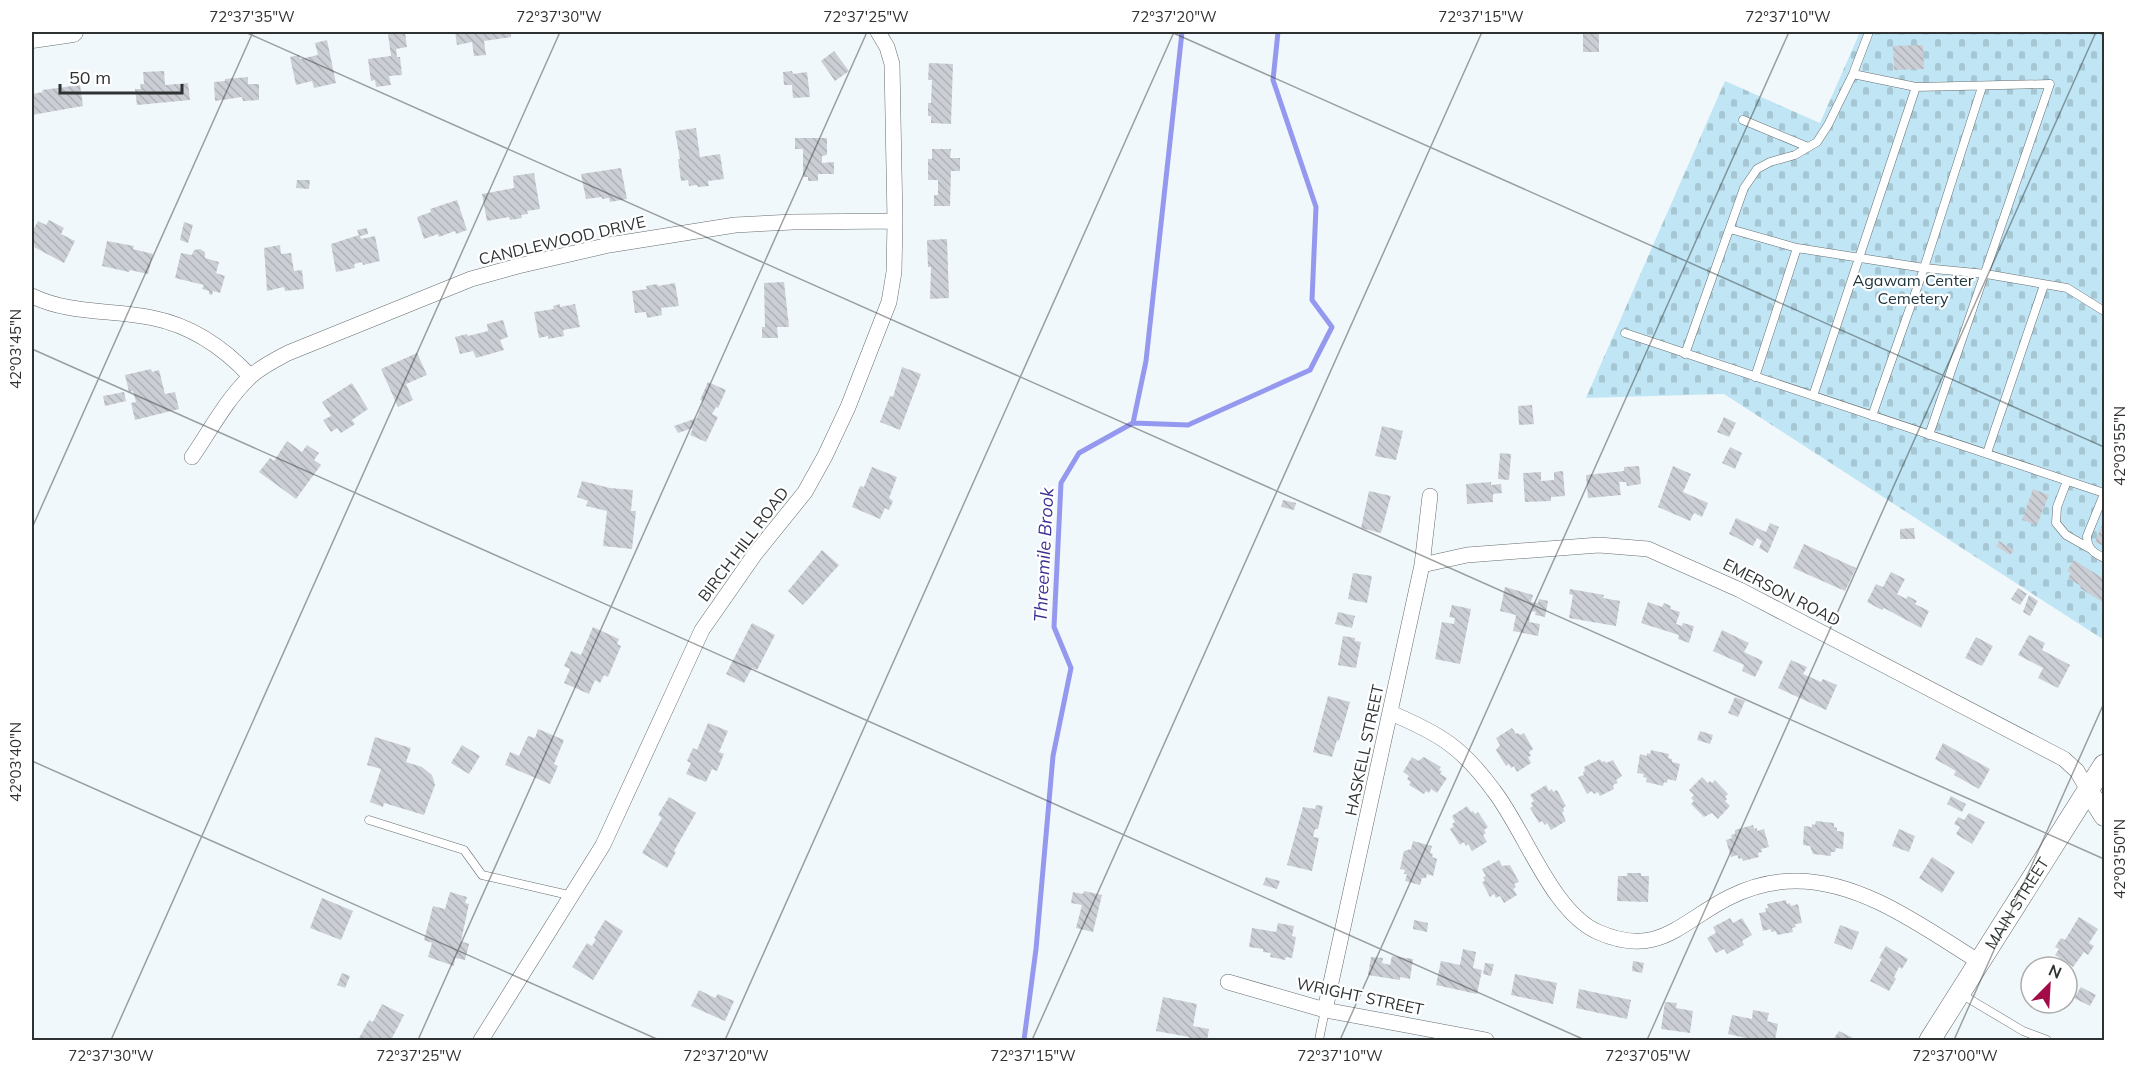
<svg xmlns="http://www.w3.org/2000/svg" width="2136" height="1072" font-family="Mulish,sans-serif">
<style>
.cemetery{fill:url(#cemetery-stones)}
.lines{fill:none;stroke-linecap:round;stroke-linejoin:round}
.stream{stroke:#9598ef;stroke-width:5}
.building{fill:url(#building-back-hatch)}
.service-casing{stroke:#676d6f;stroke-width:9}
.minor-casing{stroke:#676d6f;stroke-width:16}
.tertiary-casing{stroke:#676d6f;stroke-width:21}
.secondary-casing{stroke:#676d6f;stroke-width:22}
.service{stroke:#fff;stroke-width:8}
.minor{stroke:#fff;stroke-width:15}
.tertiary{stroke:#fff;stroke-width:20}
.secondary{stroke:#fff;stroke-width:21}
.ticks{fill:none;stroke:#2f3233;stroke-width:1.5;stroke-opacity:0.45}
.labels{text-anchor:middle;stroke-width:4.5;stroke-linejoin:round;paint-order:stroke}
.street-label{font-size:16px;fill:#2f3233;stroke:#fff}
.park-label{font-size:16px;fill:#20363e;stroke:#fff}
.water-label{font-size:18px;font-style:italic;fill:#3a2f93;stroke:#fff}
.neatline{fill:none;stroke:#2f3233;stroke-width:2}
.ticks-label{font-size:15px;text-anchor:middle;fill:#2f3233}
</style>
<defs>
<pattern id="cemetery-stones" width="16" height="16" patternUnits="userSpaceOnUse" patternTransform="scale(1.5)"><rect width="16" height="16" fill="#c0e6f5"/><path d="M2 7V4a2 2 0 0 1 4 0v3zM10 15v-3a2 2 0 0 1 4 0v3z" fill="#a5c6d2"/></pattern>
<pattern id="building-back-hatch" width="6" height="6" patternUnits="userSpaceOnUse" patternTransform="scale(1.5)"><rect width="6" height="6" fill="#cbcfd5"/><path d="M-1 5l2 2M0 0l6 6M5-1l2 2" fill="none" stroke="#afb2b7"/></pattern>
</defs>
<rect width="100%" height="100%" fill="#f1f8fb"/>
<path class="cemetery" d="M1860 32H2104V640L1724 394 1586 398 1725 81 1820 123Z"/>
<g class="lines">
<path class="stream" d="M1133 423 1188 425 1310 370 1332 327 1312 300 1316 207 1273 80 1278 32
M1024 1040 1036 949 1053 756 1071 668 1054 627 1061 483 1079 453 1133 423 1146 361 1182 32"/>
</g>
<path class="building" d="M405 32 407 47 396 49 397 57H400L402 75 389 76 391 85 376 87 375 80 371 81 368 59 391 56 388 34Z
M455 32H511V37L484 41 486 55 474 56 472 42 457 45Z
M1583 32H1599V52H1583Z
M327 40 336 83 314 88 312 81 296 85 290 57 299 55 300 59 318 55 315 43Z
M1923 45 1924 69 1894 70 1893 46Z
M834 51 849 71 835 81 821 61Z
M929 63 953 64 951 124 931 123V116H928V103H931L932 80H928Z
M164 71 165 85 188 83 190 100 137 105 135 89H141L140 84H144L143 72Z
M792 71 793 74 807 72 810 97 793 98 792 85H784L783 72Z
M248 77V84H259V100L243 101 242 97 215 101 214 82 225 81V79Z
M80 85 83 106 32 115V94L43 92 42 90Z
M696 128 700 157 720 154 724 179 708 181 709 186 698 187 697 185 689 186 688 180 681 181 678 159H680L675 131Z
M795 138H827V155L822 156V163L834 162V174H818V181H808V177H803V149H795Z
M932 149H951L950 158H960V171H951L950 206H934V195H938V180H928V159H932Z
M621 168 627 199 610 202 609 198 602 199V197L586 199 581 174Z
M534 173 540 209 527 211 528 214 521 215 522 218 510 220 509 217 487 221 482 194 514 188 513 176Z
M297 180H310L309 189 296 188Z
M457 200 467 230 456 234 455 231 439 237 438 234 424 239 417 217 431 212 430 209Z
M49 220 64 228 61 234 75 241 64 263 34 247 35 245 32 243V232L38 221 46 225Z
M184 222 193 225 188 243 180 240Z
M367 228 368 234 360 236 361 239 375 236 380 261 363 265 362 262 354 264 355 268 336 272 331 244 359 235 357 230Z
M947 239 949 298 930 299 931 267H928L927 240Z
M107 241 134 246 133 249 153 254 148 274 130 270 129 272 102 266Z
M280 245 281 254 291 253 294 271 302 270 304 289 285 291 284 287 267 291 264 248Z
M200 249 205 252V258L219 262 216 273 225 276 220 293 213 291 212 295 209 294V291L202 289 204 285 175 278 181 253 192 255 194 250Z
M784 282 789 327H777L778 338H762V327H765L764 283Z
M675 283 679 306 661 308 662 315 647 318 646 312 635 313 632 291 647 289 646 286 657 284 658 286Z
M560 304V307L575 304 580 327 563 330 564 336 548 339V336L539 338 534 312 554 309 553 306Z
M503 320 508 337 500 340 504 350 476 358 473 351 460 354 455 337 467 334 468 336 488 331 487 324Z
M417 353 427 375 406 384 413 400 398 407 381 369Z
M902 367 921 374 900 430 880 422 890 396 893 397Z
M151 369 152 372 159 370 165 394 175 392 179 409 135 420 131 403 136 402 133 391 129 392 125 375Z
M708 382 726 390 718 408 716 407 712 414 718 417 706 442 690 435 693 428 678 433 674 426 697 418 703 401 700 400Z
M352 383 368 409 352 420 355 424 341 433 337 428 331 432 323 420 331 416 322 402Z
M124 392 126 401 105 406 103 396Z
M1532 405 1534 424 1519 425 1518 406Z
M1724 417 1736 423 1729 437 1717 432Z
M1382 426 1403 431 1396 460 1375 456Z
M287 441 302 452 307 445 319 453 314 460 321 465 296 499 259 472 270 458 274 461Z
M1730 447 1742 453 1735 469 1722 463Z
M1500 453 1511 454 1509 480 1498 479Z
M1639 466 1641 484 1627 486 1626 482H1619L1621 495 1588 498 1586 475 1624 471V467Z
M1673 466 1691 474 1683 492 1708 503 1702 517 1694 513 1690 521 1658 507Z
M872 467 897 477 889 498 893 501 889 510 885 508 880 519 852 507 860 486 864 487Z
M1563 471 1565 496 1551 497V501L1525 502 1523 473 1541 472V481L1554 480V472Z
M582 481 610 488 633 490 631 511H636L632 549 603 546 607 511 586 506 588 501 577 497Z
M1491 482V485L1501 484 1502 493 1493 494V502L1467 504 1466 484Z
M2033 489 2049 495 2037 525 2022 520Z
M1369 491 1391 496 1381 533 1361 528Z
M1283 500 1296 503 1294 510 1281 507Z
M1736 518 1766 532 1770 523 1779 527 1768 553 1759 548 1762 541 1757 538 1753 546 1729 534Z
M2104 520V546L2095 542Z
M1914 528 1915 539H1900V529Z
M1999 541 2014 550 2010 555 1996 546Z
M1804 544 1856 568 1845 591 1793 568Z
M822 550 839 565 803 605 788 591Z
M2074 560 2104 579V603L2080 588 2081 586 2068 578 2071 573 2067 571Z
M1891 572 1905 579 1897 594 1906 599 1908 596 1917 601 1915 604 1929 611 1921 628 1884 608 1882 610 1867 602 1876 584 1883 587Z
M1353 573 1372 576 1367 603 1348 599Z
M1505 587 1533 595 1531 602 1538 603 1539 599 1548 601 1545 617 1535 615 1536 612 1531 611 1529 622 1540 624 1538 636 1513 631 1516 615 1500 611Z
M2018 588 2027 594 2020 605 2011 599Z
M1570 589 1604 595 1603 598 1620 601 1616 626 1569 618 1573 595 1569 594Z
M2029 595 2038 601 2030 616 2023 612Z
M1648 602 1662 607 1664 603 1671 606 1670 609 1680 612 1676 624 1682 626 1683 623 1694 626 1689 643 1678 639 1679 635 1641 623Z
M1452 605 1471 609 1460 664 1435 659 1442 622 1454 624 1455 618 1449 617Z
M1338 612 1355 616 1352 628 1335 624Z
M752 623 775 635 757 670 752 668 744 683 726 674Z
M593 627 619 639 617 644 621 646 608 677 604 675 600 683 595 680 589 694 564 683 570 669 564 666 571 651 581 655Z
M1722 630 1749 643 1744 652 1763 661 1755 677 1742 671 1744 665 1713 651Z
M2029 635 2045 643 2042 650 2070 665 2058 688 2038 678 2043 668 2018 655Z
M1343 636 1355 638V641L1361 642 1356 668 1338 665Z
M1976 637 1993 646 1982 666 1965 658Z
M1791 660 1807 667 1803 674 1821 682 1823 679 1837 685 1826 710 1778 688Z
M1328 696 1350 702 1339 741 1337 740 1332 757 1313 752Z
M1735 697 1745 701 1738 717 1728 713Z
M708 723 728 731 719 752 724 754 717 771 712 769 706 782 686 774 691 763 687 761 693 748 697 750Z
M1512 728 1516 734 1518 733 1520 735 1524 733 1533 749 1529 752 1531 756 1528 757 1531 763 1517 772 1514 766 1511 768 1509 764 1506 766 1496 750 1500 745 1496 738Z
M538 729 564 740 554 764 558 766 550 784 505 765 510 752 519 756 528 736 535 738Z
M1700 731 1713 735 1710 744 1697 740Z
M375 737 411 748 406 762 422 767 432 775 435 785 424 815 384 803 383 807 370 802 381 769 367 765Z
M1943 743 1990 769 1979 789 1954 775 1956 771 1935 759Z
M462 745 480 756 469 774 451 763Z
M1651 750 1669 754 1668 758 1672 759V762L1680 764 1676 781 1668 779 1667 783 1664 782 1663 786 1646 782 1647 778 1643 777 1644 774 1637 773 1640 754 1647 756V753L1650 754Z
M1412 757 1418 761 1424 757 1441 767 1439 770 1442 771 1440 774 1447 778 1437 793 1431 789 1429 793 1426 791 1424 794 1409 785 1411 782 1407 779 1409 776 1403 772Z
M1600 759 1602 762 1605 761 1606 763 1613 760 1622 776 1616 780 1618 783 1613 785 1614 789 1600 796 1598 792 1594 794 1592 791 1587 794 1578 777 1584 775 1583 772 1585 771 1584 767Z
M1702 777 1708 783 1710 781 1712 783 1715 780 1728 794 1725 797 1727 799 1725 801 1730 806 1718 819 1712 813 1704 817 1691 804 1694 801 1691 798 1694 795 1689 790Z
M1546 785 1549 791 1552 789 1553 792 1557 790 1566 806 1563 808 1564 811 1562 813 1566 821 1551 830 1547 823 1545 825 1542 821 1539 823 1530 808 1533 806 1531 803 1534 801 1530 795Z
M1951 796 1966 804 1962 812 1947 804Z
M669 797 696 813 674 851 676 852 667 868 642 853 662 818 658 815Z
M1316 805 1323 806 1318 829H1315L1313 837 1319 838 1312 871 1287 865 1303 807 1315 809Z
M1467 806 1471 812 1473 811 1475 814 1478 812 1488 827 1484 830 1486 833 1483 835 1487 842 1472 851 1468 844 1466 846 1464 842 1460 845 1450 829 1454 826 1452 824 1455 822 1452 816Z
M1969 813 1985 822 1972 844 1956 834 1960 827 1954 824 1958 817 1964 820Z
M1816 821 1834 823V827L1837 828V831L1844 832 1843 849 1836 848 1835 852H1831V856L1813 854 1810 846 1803 845 1804 826 1812 827V824L1815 825Z
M1753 825 1754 829 1757 828V831L1764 829 1769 847 1761 849 1762 852 1758 853 1759 857 1743 861 1742 858 1738 859V855L1731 857 1726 840 1732 838 1731 835 1735 834V830Z
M1899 829 1915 836 1909 852 1892 846Z
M1413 841 1432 846 1430 853 1433 854 1432 857 1437 859 1433 876 1427 874 1426 878H1422L1420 885 1405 881 1407 874H1404L1405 870 1400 869 1404 851 1411 849Z
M1932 857 1955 872 1942 893 1919 878Z
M1499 860 1502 866 1510 865 1519 882 1514 884 1516 887 1513 889 1517 895 1504 903 1500 896 1496 898 1494 894 1490 897 1482 882 1485 881 1483 877 1486 876 1482 869Z
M1627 873H1641V876H1649L1648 902 1617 901 1618 876H1627Z
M1266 877 1280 881 1277 889 1263 885Z
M1084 891 1102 895 1093 932 1076 928 1082 905 1071 903 1073 892 1083 894Z
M450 892 467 897 465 903 469 904 461 941 469 944 465 960 455 958 454 966 428 957 432 943 424 940 433 906 445 909Z
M322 898 353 911 341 940 310 928Z
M1786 900 1787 904 1790 903 1791 906 1798 904 1802 923 1795 924 1796 927 1792 928 1793 932 1777 935 1776 931 1771 932V929L1763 931 1759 913 1766 912 1765 908H1768L1767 904Z
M2079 917 2098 929 2089 943 2094 946 2088 955 2084 952 2073 967 2055 955 2059 949 2055 947 2061 938 2065 940Z
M1730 918 1733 923 1742 918 1752 935 1742 941 1744 945 1727 954 1724 949 1716 953 1707 938 1716 933 1713 927Z
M605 920 623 931 593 980 572 967 587 943 592 946 596 939 594 938Z
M1414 920 1428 923 1427 932 1413 929Z
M1278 923 1294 926 1292 936 1296 937 1292 958 1286 957 1285 960 1270 957 1271 953 1263 952V949L1249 947 1252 928 1276 932Z
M1840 925 1859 932 1852 950 1834 943Z
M1886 946 1908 959 1902 969 1899 967 1894 977 1896 979 1889 991 1870 981 1882 959 1879 958Z
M1463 949 1476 952 1473 968 1482 970 1477 994 1436 985 1441 961 1460 965Z
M1392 956 1413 959 1410 979 1400 977V980L1368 975 1371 957 1383 958 1382 963 1390 965Z
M1633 961 1644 963 1642 973 1632 971Z
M1485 963 1494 964 1491 976 1483 974Z
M342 973 350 976 345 988 337 985Z
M1515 974 1557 983 1553 1004 1511 995Z
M2081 987 2096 995 2090 1006 2074 998Z
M1579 989 1631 1000 1627 1019 1576 1008Z
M699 990 715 998 718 994 734 1001 725 1021 691 1006Z
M1163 997 1197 1004 1193 1026 1209 1029 1207 1040H1189V1037L1156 1031Z
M1665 1002 1677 1003 1676 1008 1693 1011 1690 1033 1661 1029Z
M382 1004 404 1015 391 1040H358L369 1020 373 1022Z
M1753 1010 1769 1013 1767 1021 1778 1024 1775 1040H1745L1746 1038 1728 1034 1732 1015 1752 1019Z
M1839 1031 1857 1040H1833Z"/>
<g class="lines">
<g class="service-casing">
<path id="service" d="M1853 74 1916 87 2050 84 1929 435
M1743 120 1808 147
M1730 229 1797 248 1924 268 1986 274 2067 288 2104 311
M1625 333 2104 493
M1685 354 1744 188 1757 169 1770 162 1795 155 1817 142 1828 125 1853 74 1869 32
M1755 377 1797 248
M1813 396 1916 87
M1872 416 1924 268 1982 87
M1987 453 2044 285
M2067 481 2057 507 2056 523 2066 535 2089 548
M2104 494 2087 536C2087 549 2094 553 2104 558
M369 820 464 850 482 875 573 896
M1961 994 2023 1031 2047 1040
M1319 1040 1325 1010"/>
</g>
<g class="minor-casing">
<path id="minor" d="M32 296C72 315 111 309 153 318 192 326 224 348 250 376
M192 457C210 431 226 400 249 378 260 367 275 360 288 353L471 279 518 266 609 245 735 225 793 222 895 221
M1422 565 1467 555 1599 545 1648 549 1740 590 2064 759 2077 771 2088 790
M1391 713C1440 734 1462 747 1494 791 1525 831 1552 912 1598 932 1659 959 1681 921 1730 897 1750 887 1774 881 1796 881 1863 881 1926 929 1981 963
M1228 982 1325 1010 1486 1040
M1325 1010 1422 565 1430 496
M481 1040 603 845 702 630 755 554 805 492 825 456 848 407 889 302 894 272 895 221 892 64 887 47 878 32"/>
</g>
<g class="tertiary-casing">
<path id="tertiary" d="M32 38 73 32
M2088 790 2104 816"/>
</g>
<g class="secondary-casing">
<g id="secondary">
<path id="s1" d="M1930 1040 2104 765"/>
</g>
</g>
<use href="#service" class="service"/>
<use href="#minor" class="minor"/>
<use href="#tertiary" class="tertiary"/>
<use href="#secondary" class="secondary"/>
</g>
<path class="ticks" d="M245 32 2104 859M1171 32 2104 447M2097 32 2104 35M32 349 1585 1040M32 528 253 32M32 761 659 1040M111 1040 560 32M418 1040 867 32M725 1040 1174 32M1032 1040 1482 32M1340 1040 1789 32M1647 1040 2096 32M1954 1040 2104 703"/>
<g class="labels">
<g class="street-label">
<text transform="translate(562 240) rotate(-13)" y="6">CANDLEWOOD DRIVE</text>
<text transform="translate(743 544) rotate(-53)" y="6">BIRCH HILL ROAD</text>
<text transform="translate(1782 592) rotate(27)" y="6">EMERSON ROAD</text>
<text transform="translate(1364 750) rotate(-78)" y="6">HASKELL STREET</text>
<text dy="6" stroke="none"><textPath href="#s1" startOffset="162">MAIN STREET</textPath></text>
<text transform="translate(1360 996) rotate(12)" y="6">WRIGHT STREET</text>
</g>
<g class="park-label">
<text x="1913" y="286">Agawam Center<tspan x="1913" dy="18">Cemetery</tspan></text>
</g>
<g class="water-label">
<text transform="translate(1044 555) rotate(-87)" y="6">Threemile Brook</text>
</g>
</g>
<rect width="2136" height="1072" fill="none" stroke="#ffffff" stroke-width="66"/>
<g transform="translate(2049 985) rotate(24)"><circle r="28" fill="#ffffff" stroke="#acadad" stroke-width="1.5"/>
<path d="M0-4.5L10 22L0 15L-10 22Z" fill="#a30b48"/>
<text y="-9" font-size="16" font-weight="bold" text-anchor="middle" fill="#2f3233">N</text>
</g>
<path d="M60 84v9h122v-9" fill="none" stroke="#2f3233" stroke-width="3"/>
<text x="69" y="84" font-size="18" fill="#2f3233" stroke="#ffffff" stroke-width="4.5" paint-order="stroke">50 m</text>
<rect x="33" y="33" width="2070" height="1006" class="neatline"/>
<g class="ticks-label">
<text x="252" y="22">72°37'35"W</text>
<text x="559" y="22">72°37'30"W</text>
<text x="866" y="22">72°37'25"W</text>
<text x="1174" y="22">72°37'20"W</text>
<text x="1481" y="22">72°37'15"W</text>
<text x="1788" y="22">72°37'10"W</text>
<text transform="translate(16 349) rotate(-90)" y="5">42°03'45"N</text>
<text transform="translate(2120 446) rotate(-90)" y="5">42°03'55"N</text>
<text transform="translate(16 762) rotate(-90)" y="5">42°03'40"N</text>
<text transform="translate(2120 859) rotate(-90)" y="5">42°03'50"N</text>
<text x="111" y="1061">72°37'30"W</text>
<text x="419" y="1061">72°37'25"W</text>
<text x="726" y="1061">72°37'20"W</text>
<text x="1033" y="1061">72°37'15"W</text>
<text x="1340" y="1061">72°37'10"W</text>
<text x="1648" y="1061">72°37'05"W</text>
<text x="1955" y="1061">72°37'00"W</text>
</g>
</svg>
